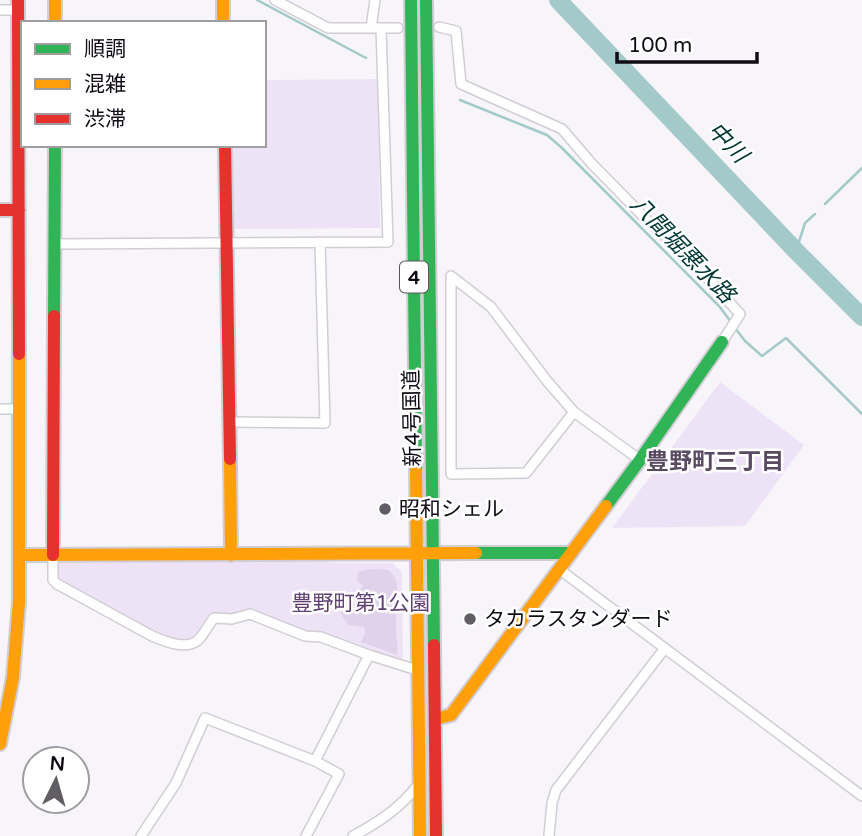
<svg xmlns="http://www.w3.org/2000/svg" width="862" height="836" font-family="'Varela Round','Noto Sans JP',sans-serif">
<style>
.green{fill:#eee3f6}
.forest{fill:#e0d2ea}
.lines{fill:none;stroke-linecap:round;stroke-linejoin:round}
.stream{stroke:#a3c9c8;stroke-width:2.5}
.river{stroke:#a3c9c8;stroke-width:18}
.street-casing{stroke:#d1cdd4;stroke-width:12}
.fast-casing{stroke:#d1cdd4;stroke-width:16}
.slow-casing{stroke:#d1cdd4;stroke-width:16}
.jam-casing{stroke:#d1cdd4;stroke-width:16}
.street{stroke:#fefefe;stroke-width:9}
.fast{stroke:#30b455;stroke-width:12}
.slow{stroke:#ff9f0a;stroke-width:12}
.jam{stroke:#e5322d;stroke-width:12}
.poi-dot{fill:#615d64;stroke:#fff;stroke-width:2.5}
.labels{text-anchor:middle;stroke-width:5;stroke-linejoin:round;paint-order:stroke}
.shield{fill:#fff;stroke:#58545a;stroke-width:2}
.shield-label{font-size:19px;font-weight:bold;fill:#100b14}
.street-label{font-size:21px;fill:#100b14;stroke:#fff}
.poi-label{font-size:21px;fill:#100b14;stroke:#fff;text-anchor:start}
.park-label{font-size:21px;fill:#5f4072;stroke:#fff}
.water-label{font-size:23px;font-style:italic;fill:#003735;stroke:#fff}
.neighbourhood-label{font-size:23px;font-weight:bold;fill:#594a62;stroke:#fff}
</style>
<rect width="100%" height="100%" fill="#f8f5fa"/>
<path class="green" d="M378 79 380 228 232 229 231 145H264V80Z
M720 382 804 445 745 526 612 528Z
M299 560 338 563H392L402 572 403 662 319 632 304 631 250 608 232 614 213 613 206 619 192 639C161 641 147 627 122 613 101 601 80 591 59 580L56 575V561Z"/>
<path class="forest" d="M370 569 389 570C398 581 400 586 393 599 396 609 396 614 396 624 395 634 399 644 397 655L361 642 365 633 364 627 348 625 340 613 355 603 356 593 364 586 357 581 358 572Z"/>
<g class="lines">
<path class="stream" d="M257 0 366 58
M460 100 547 135 562 148 719 306 731 322
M825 204 862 168
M796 251 805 223 815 214
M735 328 745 341 762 356 786 338 862 414"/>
<path class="river" d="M558 0 796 251 862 317"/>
<g class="street-casing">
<path id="street" d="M275 0 328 28H398
M0 10H18
M439 27 456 31 461 84 562 129 592 164 648 221 661 232 702 272 740 314 722 342
M371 28 375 0
M55 244 388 242 381 28
M451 276 491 307 547 381 574 412 526 473 451 474Z
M0 409H19
M574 412 640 460
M229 422 325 423 320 242
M53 555V580L57 584 152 636C164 641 185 650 197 641 203 636 209 624 214 618L232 619 250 614 305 636 321 637 369 655 417 670
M559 569 862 796
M315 761 369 655
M141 836 176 783 205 718 315 761 339 774 306 836
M353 836C379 822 400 808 418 785
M549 836 552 803 556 790 665 648"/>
</g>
<g class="fast-casing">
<path id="fast" d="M411 0 416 471
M426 0 434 645
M54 316 55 145
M606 506 640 460 722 342
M476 553H571"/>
</g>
<g class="slow-casing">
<path id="slow" d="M55 0V23
M223 0V23
M230 459 231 555
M416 471 420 836
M20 555 476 553
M435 719 451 715 606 506
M0 744 13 677 19 602V354"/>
</g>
<g class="jam-casing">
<path id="jam" d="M18 0 19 354
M225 145 230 459
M0 210H19
M53 555 54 316
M434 645 436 836"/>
</g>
<use href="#street" class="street"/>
<use href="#fast" class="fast"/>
<use href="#slow" class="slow"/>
<use href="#jam" class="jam"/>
</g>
<g class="poi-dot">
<circle cx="385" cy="509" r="7"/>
<circle cx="470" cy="619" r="7"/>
</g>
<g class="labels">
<rect class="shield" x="400" y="261.5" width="28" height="31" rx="5"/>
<g class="shield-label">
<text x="414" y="284">4</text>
</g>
<g class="street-label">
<text transform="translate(412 418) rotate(-91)" y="7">新4号国道</text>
</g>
<g class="poi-label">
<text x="399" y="516">昭和シェル</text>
<text x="484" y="626">タカラスタンダード</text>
</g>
<g class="park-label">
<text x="361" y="610">豊野町第1公園</text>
</g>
<g class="water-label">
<text transform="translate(728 142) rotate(46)" y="8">中川</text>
<text transform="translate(683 249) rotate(46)" y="8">八間堀悪水路</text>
</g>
<g class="neighbourhood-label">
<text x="715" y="469">豊野町三丁目</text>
</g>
</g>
<rect x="21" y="21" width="245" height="126" fill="#ffffff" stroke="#9f9da1" stroke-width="2"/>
<rect x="35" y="44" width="35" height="10" fill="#30b455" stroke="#9f9da1" stroke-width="2"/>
<text x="84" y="56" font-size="21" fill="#100b14">順調</text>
<rect x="35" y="79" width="35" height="10" fill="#ff9f0a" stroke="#9f9da1" stroke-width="2"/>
<text x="84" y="91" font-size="21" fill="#100b14">混雑</text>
<rect x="35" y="114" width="35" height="10" fill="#e5322d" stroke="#9f9da1" stroke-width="2"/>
<text x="84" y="126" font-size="21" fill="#100b14">渋滞</text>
<g transform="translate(56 780) rotate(5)"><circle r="33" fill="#ffffff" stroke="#9f9da1" stroke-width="2"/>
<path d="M0-5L12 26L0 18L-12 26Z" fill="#615d64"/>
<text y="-10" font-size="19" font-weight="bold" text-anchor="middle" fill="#100b14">N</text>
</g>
<path d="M617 52v10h140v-10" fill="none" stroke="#100b14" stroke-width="3.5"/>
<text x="628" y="52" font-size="21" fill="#100b14" stroke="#ffffff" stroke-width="5" paint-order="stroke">100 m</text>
</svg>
